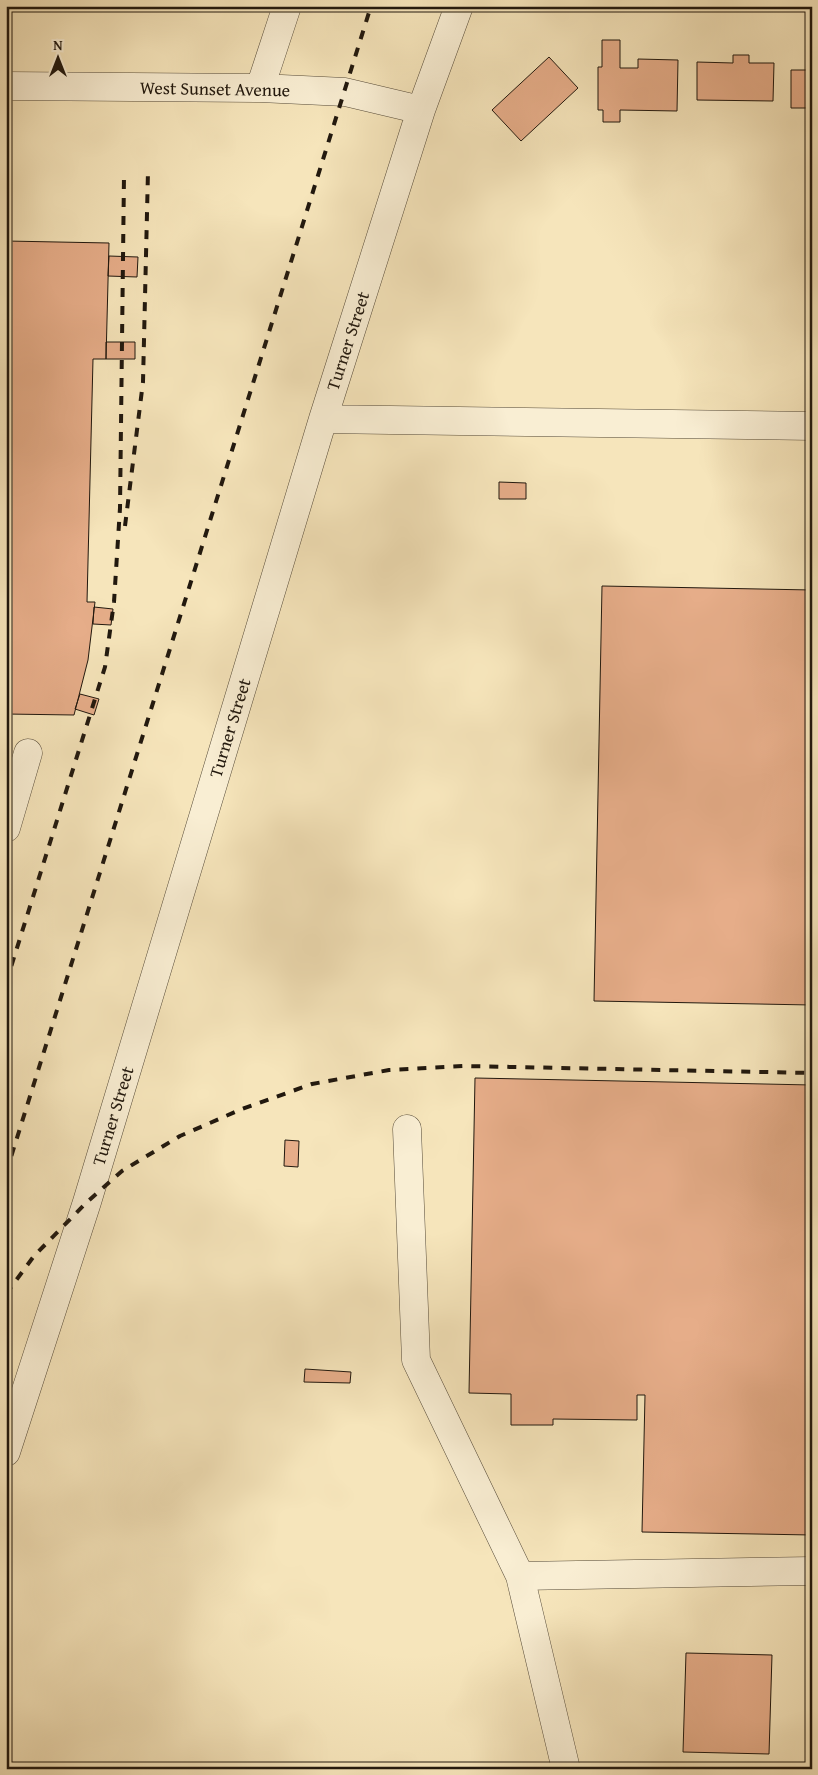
<svg xmlns="http://www.w3.org/2000/svg" width="818" height="1775" font-family="'Gentium Book Plus',serif">
<style>
.building{fill:#e6ad89;stroke:#21180e}
.lines{fill:none;stroke-linecap:round;stroke-linejoin:round}
.minor-casing{stroke:#564b39;stroke-width:29}
.minor{stroke:#f9eed3;stroke-width:28}
.rail{stroke:#21180e;stroke-width:4;stroke-dasharray:9 9;stroke-linecap:butt}
.labels{text-anchor:middle;stroke-width:4;stroke-linejoin:round;paint-order:stroke}
.street-label{font-size:18px;fill:#21180e;stroke:#f9eed3}
</style>
<rect width="100%" height="100%" fill="#f6e5bb"/>
<filter id="stains"><feTurbulence type="fractalNoise" baseFrequency=".004" numOctaves="4"/><feColorMatrix values="0 0 0 0 .2 0 0 0 0 .09 0 0 0 0 .02 0 0 0 .5 -.17"/></filter>
<radialGradient id="worn" r=".72"><stop offset=".6" stop-color="#630" stop-opacity="0"/><stop offset="1" stop-color="#630" stop-opacity=".3"/></radialGradient>
<path class="building" d="M602 40H620V68H638V59L678 60 677 111 620 110V122H603V110H598V67H602Z
M733 55H749V63H774L773 101 697 100V62L733 63Z
M549 57 578 88 521 141 492 110Z
M808 65H812V108H791V70H808Z
M6 241 109 243 106 359H93L87 602H95L88 660 74 715 6 714Z
M109 256 138 257 137 277 108 276Z
M106 342H135V359H106Z
M499 482 526 483V499H499Z
M602 586 812 590V1005L594 1001Z
M94 607 113 609 111 625 93 624Z
M80 694 99 699 94 715 75 709Z
M475 1078 812 1085V1535L642 1532 645 1395H637V1420L553 1419V1425H511V1394L469 1393Z
M285 1140 299 1141 298 1167 284 1166Z
M305 1369 351 1372 350 1383 304 1382Z
M686 1653 772 1655 769 1754 683 1752Z"/>
<g class="lines">
<g class="minor-casing">
<path id="minor" d="M6 86 260 88 345 92 421 110
M260 88 287 6
M323 419 812 426
M6 828 28 753
M407 1129 416 1360 520 1576 812 1571
M6 1452 87 1202 323 419 421 110 459 6
M520 1576 566 1769"/>
</g>
<use href="#minor" class="minor"/>
<path class="rail" d="M125 526 143 382 148 171
M6 983 105 667 114 602 120 508 124 175
M6 1173 371 6
M6 1294 34 1256 87 1202 122 1171 180 1136 242 1109 312 1084 389 1070 464 1066 812 1073"/>
</g>
<g class="labels">
<g class="street-label">
<text transform="translate(215 89) rotate(1)" y="6">West Sunset Avenue</text>
<text transform="translate(348 341) rotate(-72)" y="6">Turner Street</text>
<text transform="translate(230 728) rotate(-73)" y="6">Turner Street</text>
<text transform="translate(113 1116) rotate(-73)" y="6">Turner Street</text>
</g>
</g>
<rect width="818" height="1775" fill="none" stroke="#f6e5bb" stroke-width="25"/>
<rect x="8" y="8" width="803" height="1760" fill="none" stroke="#21180e" stroke-width="2.5"/>
<rect x="12" y="12" width="793" height="1750" fill="none" stroke="#21180e"/>
<g transform="translate(58 58)" stroke="#f9eed3" stroke-width="4" paint-order="stroke">
<path d="M0-4L9 19L0 12L-9 19Z" fill="#21180e"/>
<text y="-8" font-size="14" font-weight="bold" text-anchor="middle" fill="#21180e">N</text>
</g>
<rect width="100%" height="100%" filter="url(#stains)"/>
<rect width="100%" height="100%" fill="url(#worn)"/>
</svg>
